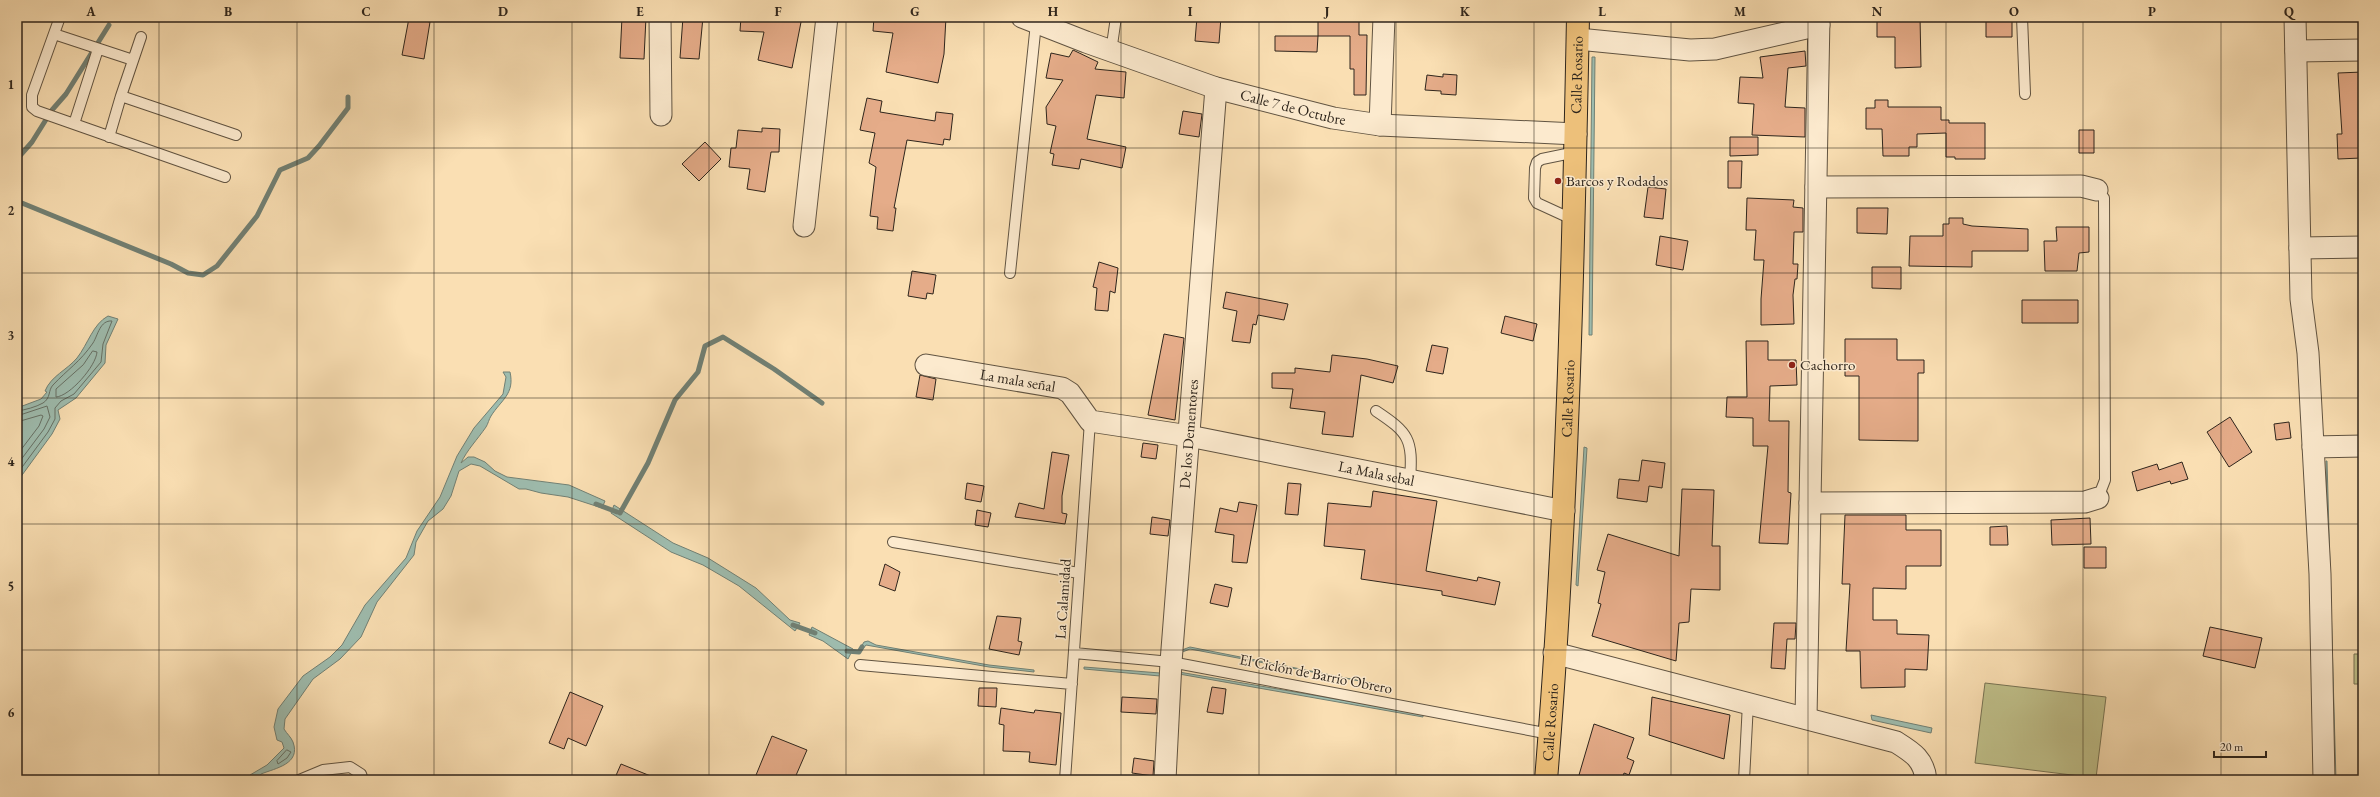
<svg xmlns="http://www.w3.org/2000/svg" width="2380" height="797" font-family="'EB Garamond',serif">
<style>
.park{fill:#c0c18b;stroke:#777354}
.water{fill:#9ebcae;stroke:#718074}
.lines{fill:none;stroke-linecap:round;stroke-linejoin:round}
.shore{stroke:#667065;stroke-width:1}
.stream{stroke:#718074;stroke-width:5}
.building{fill:#e5ac89;stroke:#2e251c}
.service-casing{stroke:#615442;stroke-width:12}
.minor-casing{stroke:#615442;stroke-width:23}
.primary-casing{stroke:#2e251c;stroke-width:24}
.service{stroke:#fceace;stroke-width:10}
.minor{stroke:#fceace;stroke-width:21}
.primary{stroke:#edc07a;stroke-width:22}
.grid{fill:none;stroke:#2e251c;stroke-width:1;stroke-opacity:0.55}
.poi-dot{fill:#8f2418;stroke:#fceace;stroke-width:1.5}
.labels{text-anchor:middle;stroke-width:3;stroke-linejoin:round;paint-order:stroke}
.street-label{font-size:15px;fill:#2e251c;stroke:#fceace}
.poi-label{font-size:15px;fill:#2e251c;stroke:#fceace;text-anchor:start}
.neatline{fill:none;stroke:#2e251c;stroke-width:1.5}
.grid-label{font-size:13px;text-anchor:middle;font-weight:bold;fill:#2e251c}
</style>
<rect width="100%" height="100%" fill="#fadfb3"/>
<filter id="stains"><feTurbulence type="fractalNoise" baseFrequency=".005" numOctaves="4"/><feColorMatrix values="0 0 0 0 .2 0 0 0 0 .09 0 0 0 0 .02 0 0 0 .5 -.17"/></filter>
<radialGradient id="worn" r=".72"><stop offset=".6" stop-color="#630" stop-opacity="0"/><stop offset="1" stop-color="#630" stop-opacity=".3"/></radialGradient>
<path class="park" d="M2354 654H2363V684H2354Z
M1985 683 2106 697 2096 778 1975 763Z"/>
<path class="water" d="M1592 57H1595L1592 335H1589Z
M108 316 118 319 106 345 105 363 76 398 58 410 60 419 52 434 17 482V408L41 399 47 392 45 391C51 376 67 370 77 358 88 344 93 324 108 316Z
M503 372H510C515 394 501 400 491 416 489 419 488 424 486 427 477 440 467 450 461 463L468 457H474L485 462 495 471 507 477 569 485 605 501 602 508 568 497 541 493 526 489H519L480 466 471 464 459 471 451 496 443 509 428 521 416 542 414 555 377 602 361 637 340 659 313 679 285 719 284 729C287 734 291 737 293 742 301 764 276 768 261 774L258 780H246L250 775 267 765 284 748 282 742 277 740 274 727 278 709 303 676 330 657 342 645 365 605 406 558 417 531 440 497 457 456 474 428 503 394 506 377Z
M1584 447 1587 448 1578 586 1576 585Z
M2326 461H2327L2336 780H2334Z
M614 505 673 543 708 558 756 588 790 620 800 623 795 631 739 586 703 565 671 552 611 513Z
M812 627 853 649 848 659 823 641 809 635Z
M868 641 876 645 989 665 1034 670V672L989 667 866 645 859 654 858 652 864 642Z
M1190 647 1376 684 1190 649 1180 653 1179 651Z
M1084 667 1160 673V676L1084 669Z
M1179 672 1423 714V717L1179 674Z
M1871 715 1932 728 1931 733 1872 720Z"/>
<g class="lines">
<path class="shore" d="M93 351 97 352C96 366 70 396 56 397V389L83 365Z
M17 411C25 410 36 407 43 403 51 398 48 390 53 385 68 369 80 362 93 343 98 335 100 320 112 321L103 344 101 362 74 394 61 401 55 408V419L48 432 17 474
M17 416 47 406 50 417 44 429 17 465
M17 422 41 415 43 416 39 426 17 455
M287 750 291 752 287 758 278 764 277 761Z"/>
<path class="stream" d="M17 159 32 142 52 110 66 94 109 25
M17 201 171 264 188 273 203 275 217 266 257 216 280 170 308 158 319 146 348 108V97
M596 504 617 512
M620 513 648 463 675 400 698 372 705 346 723 337 774 369 822 403
M793 625 815 633
M847 651 859 652 862 647"/>
</g>
<path class="building" d="M622 17H646L644 59 620 58Z
M683 17H703L699 59 680 58Z
M741 17H802L792 68 758 60 764 32 740 31Z
M874 17H946L944 54 938 83 886 72 893 33 873 31Z
M1197 17H1221L1219 43 1195 41Z
M1318 17H1359V35H1367L1366 95H1354V69H1350V36H1318Z
M1877 17H1920L1921 67 1895 68V37H1877Z
M1986 17H2012V37H1986Z
M409 18 430 22 424 59 402 55Z
M1275 36H1318L1317 52 1275 51Z
M1073 50 1098 62 1095 69 1126 72 1124 98 1096 95 1087 139 1126 147 1122 168 1081 159 1079 169 1052 165 1054 154 1050 153 1056 126 1047 124 1046 107 1063 80 1046 78 1051 53 1069 57Z
M1805 51 1806 66 1788 68 1785 107 1805 108V137L1752 135 1754 104 1738 103 1740 77 1763 78 1760 57Z
M2363 72V121H2359L2361 158 2338 159 2337 134H2342L2338 73Z
M1443 74 1457 75 1456 95 1441 94V91L1425 90 1427 75 1443 77Z
M867 98 882 101 880 112 935 121 936 112 953 114 950 140 944 139 943 145 907 140 894 208H896L893 231 877 229 878 217 870 216 876 167 869 163 875 133 860 130Z
M1875 100H1888V107H1941V120H1949V123H1985V159H1955V157H1946V133L1917 134V147H1909V156H1883L1882 129H1866V108H1875Z
M1183 111 1202 114 1199 137 1179 134Z
M762 128 780 129 779 152H771L765 192 747 189 750 169 729 167 731 148H736L738 130 762 132Z
M2079 130H2094V153H2079Z
M1730 137H1758V155L1730 156Z
M705 142 721 159 699 181 682 164Z
M1728 161H1742L1741 188H1728Z
M1648 187 1666 189 1663 219 1644 217Z
M1747 198 1794 200 1793 207 1803 208V232H1794L1793 264H1798L1797 279H1795L1793 295 1794 324 1761 325V299L1764 260H1754L1756 230H1746Z
M1857 208H1888L1887 234 1857 233Z
M1949 218H1963V224L1972 226 2028 229V251H1972V267L1909 266 1910 236H1943V224H1949Z
M2056 227H2089V252L2079 253 2077 271H2045L2044 241H2057Z
M1660 236 1688 241 1683 270 1656 265Z
M1099 262 1118 268 1115 293 1110 291 1108 311 1095 310 1097 288 1093 287Z
M1872 267H1901V289L1872 288Z
M912 271 936 275 933 294 927 293 926 299 908 296Z
M1226 292 1288 304 1284 320 1258 315 1256 325 1253 324 1250 343 1232 341 1237 311 1223 308Z
M2022 300H2078V323H2022Z
M1505 316 1537 324 1533 341 1501 333Z
M1164 334 1184 338 1175 420 1148 415Z
M1845 339H1897V360H1924V373H1918V441L1859 440V376H1845Z
M1746 341H1768V360H1796L1797 385 1770 386 1769 421H1789L1788 492 1791 493 1788 544 1759 543 1768 446H1753V418L1726 417 1727 397H1747Z
M1432 345 1448 348 1443 374 1426 371Z
M1332 355 1367 359 1398 366 1393 383 1361 375 1353 437 1322 434 1325 412 1290 408 1293 389 1272 388V373H1295V368L1330 372Z
M920 375 936 379 933 400 916 397Z
M2230 417 2252 452 2229 467 2207 432Z
M2289 422 2291 438 2276 440 2274 424Z
M1143 443 1158 445 1156 459 1141 457Z
M1052 452 1069 455 1062 496V513L1067 514 1065 524 1015 517 1019 503 1044 509Z
M1642 460 1665 463 1662 488 1649 486 1647 502 1617 498 1619 479 1639 481Z
M2182 462 2188 479 2171 484 2170 481 2137 491 2132 472 2157 464 2159 470Z
M967 483 984 486 981 502 965 499Z
M1288 483 1301 484 1298 515 1285 514Z
M1682 489 1714 490 1712 546H1720V590L1691 589 1689 622 1679 623 1676 661 1592 636 1601 604 1598 603 1605 572 1597 570 1608 534 1679 556Z
M1373 491 1437 501 1426 571 1477 581 1478 577 1500 582 1495 605 1442 595V591L1361 579 1365 550 1324 546 1328 503 1371 507Z
M1239 502 1257 505 1247 563 1232 562 1234 535 1215 532 1220 508 1237 512Z
M977 510 991 513 988 527 975 525Z
M1845 515H1906V530H1941V566H1906V589L1873 588V620H1897V634L1929 635 1927 670 1905 669V687L1861 688 1860 651H1846L1850 584H1842Z
M1152 517 1170 520 1168 536 1150 534Z
M2090 518 2091 544 2052 545 2051 520Z
M2007 526 2008 545H1990V527Z
M2084 547H2106V568H2084Z
M885 564 900 572 895 591 879 585Z
M1215 584 1232 588 1228 607 1210 603Z
M997 616 1021 618 1018 641 1022 642 1019 655 989 649Z
M1774 623H1796L1795 639H1787L1785 669 1771 668Z
M2210 627 2262 638 2255 668 2203 656Z
M1212 687 1226 689 1223 714 1207 712Z
M979 688H997L996 707 978 706Z
M570 692 603 706 586 746 568 738 564 749 549 743Z
M1122 697 1157 699 1156 714 1121 712Z
M1652 697 1730 715 1724 759 1649 735Z
M1001 708 1034 713 1035 710 1061 713 1056 765 1029 762 1030 752 1003 751 1004 725 999 724Z
M1594 724 1634 738 1627 758 1634 761 1629 775 1624 773 1622 780H1595L1579 775Z
M772 736 807 750 794 780H754Z
M1134 758 1154 761 1153 776 1132 773Z
M621 764 658 779V780H614Z"/>
<g class="lines">
<g class="service-casing">
<path id="service" d="M60 17 32 95V107L37 111 225 177
M2022 17 2025 94
M54 34 133 60
M1111 52 1116 17
M121 96 141 37
M74 124 98 49
M109 137 121 96 236 135
M2097 190 2104 198 2105 480 2098 498
M1574 220 1537 203 1534 198 1535 168 1537 162 1542 159 1576 152
M1010 273 1036 23
M1376 411C1409 433 1413 439 1410 480
M893 542 1079 573
M1074 653 1171 662 1550 734
M860 665 1072 684
M299 780 323 770 350 767 361 774 363 780
M1065 780 1090 421
M1744 780 1748 703"/>
</g>
<g class="minor-casing">
<g id="minor">
<path d="M660 17 661 115"/>
<path id="s1" d="M1022 17 1086 42 1216 88 1333 118 1380 125 1576 134"/>
<path d="M2295 17 2301 299 2308 353 2320 574 2324 780"/>
<path d="M1578 39 1690 50 1715 49 1819 25"/>
<path d="M2296 51 2363 50"/>
<path d="M1380 125 1384 17"/>
<path d="M1816 187 2081 186 2097 190"/>
<path d="M804 226 827 17"/>
<path d="M2300 248 2363 247"/>
<path id="s2" d="M926 365 1062 388 1070 393 1090 421 1189 436 1564 511"/>
<path d="M2313 447 2363 446"/>
<path d="M1810 503 2085 502 2098 498"/>
<path d="M1554 653 1896 742C1912 752 1924 759 1926 780"/>
<path d="M1806 718 1819 17"/>
<path id="s3" d="M1165 780 1171 662 1216 88"/>
</g>
</g>
<g class="primary-casing">
<g id="primary">
<path id="s4" d="M1546 780C1567 526 1573 272 1578 17"/>
</g>
</g>
<use href="#service" class="service"/>
<use href="#minor" class="minor"/>
<use href="#primary" class="primary"/>
</g>
<path class="grid" d="M159 17V780M297 17V780M434 17V780M572 17V780M709 17V780M846 17V780M984 17V780M1121 17V780M1259 17V780M1396 17V780M1534 17V780M1671 17V780M1808 17V780M1946 17V780M2083 17V780M2221 17V780M17 148H2363M17 273H2363M17 398H2363M17 524H2363M17 650H2363"/>
<g class="poi-dot">
<circle cx="1558" cy="181" r="4"/>
<circle cx="1792" cy="365" r="4"/>
</g>
<g class="labels">
<g class="street-label">
<text dy="5" stroke="none"><textPath href="#s4" startOffset="706">Calle Rosario</textPath></text>
<text dy="5" stroke="none"><textPath href="#s1" startOffset="286">Calle 7 de Octubre</textPath></text>
<text dy="5" stroke="none"><textPath href="#s2" startOffset="93">La mala señal</textPath></text>
<text dy="5" stroke="none"><textPath href="#s4" startOffset="382">Calle Rosario</textPath></text>
<text dy="5" stroke="none"><textPath href="#s3" startOffset="347">De los Dementores</textPath></text>
<text dy="5" stroke="none"><textPath href="#s2" startOffset="473">La Mala sebal</textPath></text>
<text transform="translate(1063 599) rotate(-86)" y="5">La Calamidad</text>
<text transform="translate(1316 674) rotate(11)" y="5">El Ciclón de Barrio Obrero</text>
<text dy="5" stroke="none"><textPath href="#s4" startOffset="58">Calle Rosario</textPath></text>
</g>
<g class="poi-label">
<text x="1566" y="186">Barcos y Rodados</text>
<text x="1800" y="370">Cachorro</text>
</g>
</g>
<rect width="2380" height="797" fill="none" stroke="#fadfb3" stroke-width="44"/>
<path d="M2214 751v6h52v-6" fill="none" stroke="#2e251c" stroke-width="2"/>
<text x="2220" y="751" font-size="12" fill="#2e251c" stroke="#fceace" stroke-width="3" paint-order="stroke">20 m</text>
<rect x="22" y="22" width="2336" height="753" class="neatline"/>
<g class="grid-label">
<text x="91" y="16">A</text>
<text x="228" y="16">B</text>
<text x="366" y="16">C</text>
<text x="503" y="16">D</text>
<text x="640" y="16">E</text>
<text x="778" y="16">F</text>
<text x="915" y="16">G</text>
<text x="1053" y="16">H</text>
<text x="1190" y="16">I</text>
<text x="1327" y="16">J</text>
<text x="1465" y="16">K</text>
<text x="1602" y="16">L</text>
<text x="1740" y="16">M</text>
<text x="1877" y="16">N</text>
<text x="2014" y="16">O</text>
<text x="2152" y="16">P</text>
<text x="2289" y="16">Q</text>
<text x="11" y="89">1</text>
<text x="11" y="215">2</text>
<text x="11" y="340">3</text>
<text x="11" y="466">4</text>
<text x="11" y="591">5</text>
<text x="11" y="717">6</text>
</g>
<rect width="100%" height="100%" filter="url(#stains)"/>
<rect width="100%" height="100%" fill="url(#worn)"/>
</svg>
